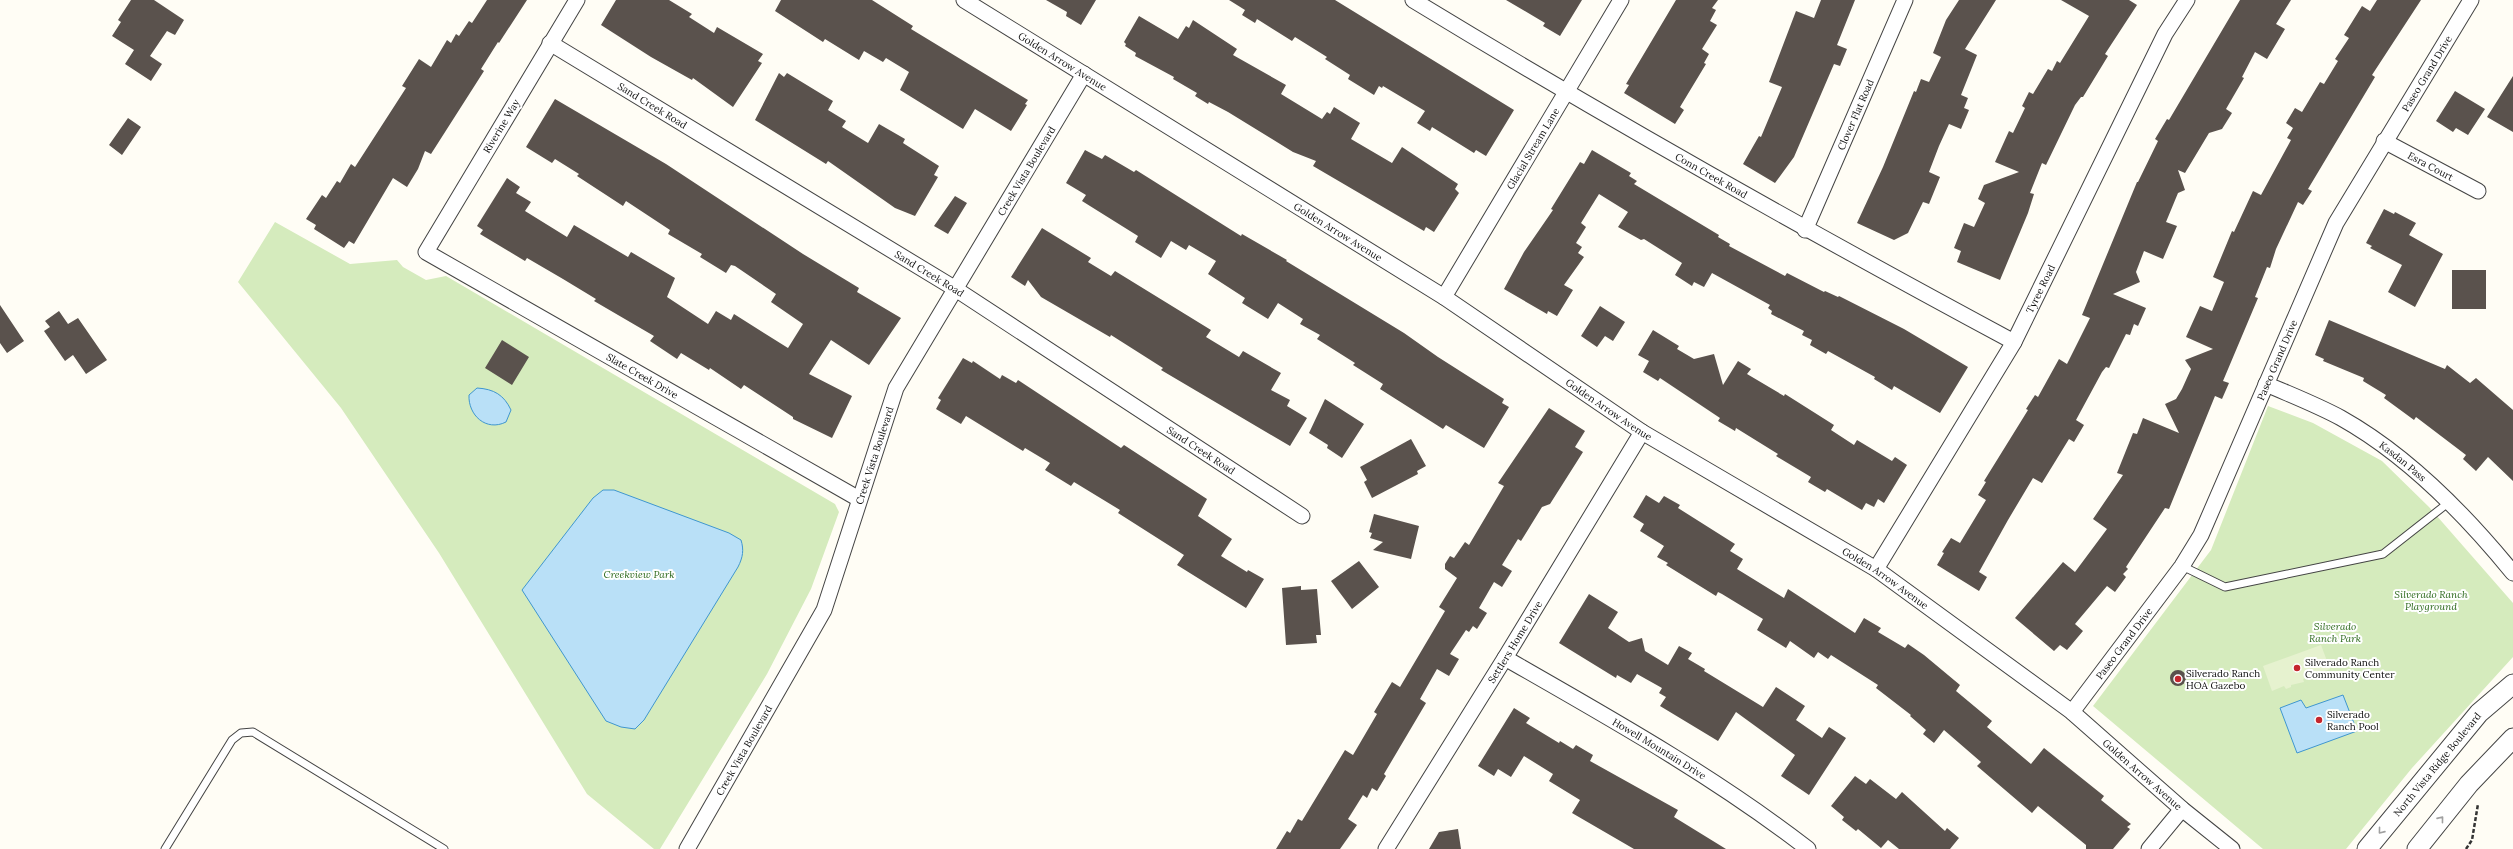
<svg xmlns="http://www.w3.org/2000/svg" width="2513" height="849" font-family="Lora,serif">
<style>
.green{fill:#d5ebbd}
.pitch{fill:#e6f2cf}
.water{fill:#b9e0f7;stroke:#3f96cf}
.building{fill:#5a524d}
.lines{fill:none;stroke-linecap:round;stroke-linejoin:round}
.service-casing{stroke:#444;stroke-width:9}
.minor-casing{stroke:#444;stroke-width:17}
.tertiary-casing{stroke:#444;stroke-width:21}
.path{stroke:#333;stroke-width:2.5;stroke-dasharray:4 2;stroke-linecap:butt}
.service{stroke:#fff;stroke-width:7}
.minor{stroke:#fff;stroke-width:15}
.tertiary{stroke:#fff;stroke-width:19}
.oneway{stroke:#a0a0a0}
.poi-dot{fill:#c4262e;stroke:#fff;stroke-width:1.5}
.labels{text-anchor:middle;stroke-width:4;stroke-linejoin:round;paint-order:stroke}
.street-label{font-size:10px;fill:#111;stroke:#fff}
.park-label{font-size:10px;font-style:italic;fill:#2f6b1f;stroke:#fff}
.poi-label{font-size:10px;fill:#111;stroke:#fff;text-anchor:start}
</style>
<rect width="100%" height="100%" fill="#fffdf5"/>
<path class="green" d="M275 222 350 264 397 260 403 267 426 280 446 276 835 504 839 512 811 589 767 674 660 849H654L587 794 439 553 341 408 238 282Z
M2268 406 2313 423 2382 461 2429 507 2513 603V657L2412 768 2346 849H2263L2093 706 2211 550Z"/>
<path class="pitch" d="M2321 645 2330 669 2303 679 2304 682 2291 685V687L2286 689 2284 686 2272 691 2263 666Z"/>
<path class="water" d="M477 388C494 389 504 395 511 410L506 422C486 432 468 415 469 395Z
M603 490H614L729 533 741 540C744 550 743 557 738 567L644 720 635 729 621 727 606 721 522 590 593 498Z
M2343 695 2357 731 2297 753 2280 708 2301 700 2306 708Z"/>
<path class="building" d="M131 0H154L184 20 175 35 167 31 150 56 162 64 151 81 125 64 134 50 112 36 121 22 118 20Z
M487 0H527L499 43 498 42 481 69 484 71 431 154 425 151 418 169 407 187 393 178 354 244 349 241 344 248 314 229 316 225 306 219 322 195 326 198 337 181 340 183 351 164 355 167 406 88 402 86 419 59 431 67 447 40 451 43 456 34 459 36 469 21 472 23Z
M616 0H669L692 14 689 17 714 33 717 27 763 54 758 61 762 63 733 107 693 78 692 80 651 57 601 25Z
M781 0H872L913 26 911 29 1028 100 1025 104 1027 105 1011 131 975 109 963 129 900 90 909 72 886 58 883 62 864 51 859 60 825 39 823 42 775 11Z
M1046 0H1096L1081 25 1066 16 1067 12Z
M1229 0H1335L1514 110 1486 156 1476 150 1474 153 1432 127 1430 131 1417 123 1425 111 1383 86 1382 88 1379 86 1374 95 1348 79 1350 75 1325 59 1327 57 1295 37 1292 41 1257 19 1255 23 1242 15 1245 10Z
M1506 0H1582L1560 36 1543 26 1545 23Z
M1676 0H1718L1712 8 1716 10 1710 21 1717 25 1702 49 1709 54 1704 63 1706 64 1680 107 1684 110 1675 124 1624 93 1629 85 1626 84Z
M1821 0H1855L1837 45 1847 49 1840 66 1834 64 1794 157 1775 183 1743 164 1759 136 1761 137 1782 87 1769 82 1796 11 1814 18Z
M1959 0H1996L1965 49 1977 55 1961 95 1968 98 1964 108 1969 110 1961 129 1949 124 1939 146 1929 172 1940 177 1929 204 1923 202 1908 233 1894 240 1857 223 1883 167 1914 91 1916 92 1921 79 1929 82 1941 57 1933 53 1946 20Z
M2061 0H2129L2137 5 2105 54 2108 56 2083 97H2081L2075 105 2046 165 2042 163 2030 193 2034 194 2028 213 2000 280 1957 262 1961 251 1954 248 1964 223 1974 227 1985 203 1978 199 1984 185 2019 172 1995 162 2009 131 2013 133 2025 108 2022 106 2029 92 2033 94 2048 69 2052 71 2057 61 2060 63 2089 16Z
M2240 0H2291L2276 24 2285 29 2267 59 2255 52 2242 77 2244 78 2226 109 2232 113 2222 129 2209 133 2185 173 2178 170 2185 190 2178 193 2166 222 2177 226 2163 259 2144 251 2136 272 2140 282 2113 294 2146 308 2138 326 2134 324 2130 335 2126 334 2109 368 2106 367 2102 372 2076 420 2084 425 2074 442 2069 439 2042 483 2033 478 2008 520 1979 572 1987 577 1979 591 1937 565 1944 553 1942 552 1951 538 1960 543 1986 500 1978 495 1986 482 1984 481 2028 410 2026 409 2035 395 2038 397 2059 359 2067 364 2090 318 2082 315 2137 182H2138L2158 141 2155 139 2167 119 2169 120Z
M2377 0H2421L2372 75 2375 77 2308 189 2312 191 2303 205 2298 202 2276 249 2270 268 2267 267 2255 297 2258 298 2223 381 2229 383 2222 399 2215 396 2169 509 2165 508 2126 567 2128 569 2123 574 2126 577 2115 592 2107 586 2075 624 2083 631 2067 650 2060 645 2054 651 2015 618 2063 562 2075 572 2107 529 2093 519 2123 475 2117 473 2133 433 2137 434 2143 418 2179 433 2165 404 2176 399 2182 389 2191 369 2185 360 2213 349 2186 337 2200 306 2212 311 2224 282 2213 277 2232 231 2234 232 2253 191 2261 195 2291 140 2287 138 2293 128 2286 123 2295 108 2302 112 2320 82 2324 84 2338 61 2335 59 2349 38 2344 35 2362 6 2370 11Z
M1139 16 1178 39 1186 26 1189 28 1193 20 1237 49 1233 55 1286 85 1281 94 1322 119 1327 112 1330 114 1334 107 1360 123 1351 139 1392 163 1402 147 1458 184 1455 189 1459 193 1434 232 1426 227 1424 231 1313 166 1316 161 1293 152 1228 112 1209 102 1208 104 1195 96 1197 93 1173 79 1174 77 1135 56 1136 53 1125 46 1126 44 1124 42Z
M779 73 784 77 787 73 833 101 828 110 846 121 842 127 868 143 879 124 905 139 903 143 939 166 934 175 938 177 915 216 895 208 828 161 826 164 755 120Z
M2513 76V132L2487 117Z
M2455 91 2485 109 2468 135 2456 128 2453 132 2436 121Z
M555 99 666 164 803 254 859 288 857 292 901 318 869 365 831 340 809 374 852 396 832 438 793 419V417L744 385 741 389 710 368 709 370 681 353 677 359 650 341 654 336 594 301 596 299 563 279 527 258 525 261 480 234 483 230 477 226 507 178 520 187 516 193 531 202 525 211 567 237 574 225 628 257 631 252 675 278 667 297 708 324 716 311 731 320 734 314 788 348 803 324 771 302 776 294 735 266 731 265 726 273 700 257 702 254 668 234 670 230 626 201 623 206 577 176 579 174 555 159 552 163 526 147Z
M128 118 141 127 122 155 109 145Z
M1085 150 1102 159 1105 155 1134 172 1136 170 1241 236 1242 234 1287 260 1286 261 1404 333 1438 357 1504 399 1502 403 1509 407 1484 448 1446 425 1443 429 1380 389 1383 384 1353 365 1355 363 1317 339 1320 335 1300 324 1303 319 1278 303 1268 319 1242 303 1245 298 1208 274 1216 261 1189 245 1186 250 1171 241 1161 258 1135 242 1138 236 1082 201 1086 195 1066 183Z
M1592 150 1631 173 1629 176 1637 181 1634 184 1719 235 1718 237 1730 244 1729 246 1785 276 1787 273 1824 292 1825 291 1838 297 1839 296 1904 329 1968 367 1940 413 1894 386 1892 390 1874 379 1875 377 1828 351 1826 354 1810 345 1812 340 1802 335 1804 331 1771 314 1772 311 1768 308 1770 305 1712 273 1704 287 1694 282 1692 286 1675 275 1682 263 1644 239 1641 240 1618 227 1628 212 1599 194 1581 223 1586 227 1576 243 1582 247 1578 253 1584 257 1564 285 1573 290 1557 316 1548 311 1547 314 1504 289 1524 252 1553 210 1551 209 1580 162 1584 164Z
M955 196 967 203 948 234 934 226Z
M2384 209 2394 214 2395 212 2416 223 2409 235 2443 254 2415 307 2388 292 2402 265 2370 248 2372 246 2366 243Z
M1042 228 1091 258 1088 262 1111 276 1115 271 1211 330 1206 337 1239 357 1243 351 1281 373 1271 390 1290 400 1287 406 1307 418 1290 446 1161 370 1163 368 1111 335 1110 337 1041 297 1028 280 1025 286 1011 277Z
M2452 270H2486V309H2452Z
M0 305 24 341 7 353 0 343Z
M1600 306 1625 322 1613 341 1605 336 1597 347 1581 336Z
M59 311 68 324 78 318 107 360 86 374 73 355 65 361 44 331 50 327 45 321Z
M2329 320 2445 369 2447 365 2470 383 2476 378 2513 410V481L2488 457 2476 471 2463 459 2466 455 2416 417 2414 420 2384 398 2386 395 2363 381 2364 378 2323 361 2324 359 2315 355Z
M1653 330 1679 346 1677 349 1694 359 1714 354 1723 385 1738 361 1751 369 1747 374 1784 396 1785 394 1834 425 1831 430 1854 445 1857 440 1892 461 1895 457 1907 465 1884 503 1878 499 1874 507 1866 503 1862 510 1827 489 1825 492 1808 482 1811 477 1776 456 1778 454 1736 428 1735 431 1718 421 1720 418 1660 378 1658 381 1643 372 1649 361 1638 355Z
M502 340 529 357 512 385 485 368Z
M963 358 972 363 973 361 1000 379 1002 375 1016 383 1018 380 1121 448 1124 445 1207 499 1198 516 1232 539 1221 556 1247 572 1248 570 1264 579 1246 608 1177 565 1184 555 1118 513 1120 510 1074 482 1071 486 1045 470 1050 463 1025 448 1023 451 966 416 961 424 936 409 941 400 938 398Z
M1325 399 1364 424 1342 458 1327 448 1328 445 1309 433Z
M1549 408 1585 431 1575 447 1583 452 1550 504 1542 507 1521 541 1518 539 1502 565 1512 571 1502 587 1494 582 1479 608 1487 613 1477 629 1473 626 1469 632 1466 630 1450 654 1459 659 1449 676 1437 669 1420 699 1426 703 1384 774 1386 776 1377 791 1372 788 1367 798 1363 795 1348 819 1357 825 1340 849H1276L1287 831 1290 833 1298 819 1302 821 1345 750 1353 755 1377 714 1374 712 1392 682 1400 687 1445 611 1439 607 1457 578 1445 569V564L1450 556 1454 558 1465 542 1469 545 1504 486 1498 483Z
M1411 439 1426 466 1417 471 1418 474 1372 498 1364 482 1367 480 1360 467Z
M1646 495 1659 503 1664 496 1680 505 1678 508 1735 544 1730 551 1743 559 1737 569 1784 598 1788 589 1855 633 1864 618 1881 628 1878 632 1905 648 1908 644 1924 655 1960 685 1956 691 1992 721 1987 727 2031 764 2044 748 2104 796 2101 800 2131 824 2127 827 2130 829 2113 849H2086V845L2038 806 2032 813 1977 766 1981 762 1944 730 1934 743 1923 734 1926 730 1910 716 1911 715 1876 688 1878 685 1831 655 1828 659 1818 652 1814 658 1790 641 1786 648 1757 630 1763 619 1722 594 1718 592 1716 596 1666 565 1668 563 1657 557 1664 546 1640 531 1644 524 1633 517Z
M1374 514 1419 526 1411 559 1373 550 1383 542 1370 538 1372 533 1369 532Z
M1359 561 1379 587 1352 609 1331 581Z
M1301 586V590L1317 589 1321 635H1316L1317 643 1286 645 1282 588Z
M1589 594 1618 612 1608 628 1629 642 1642 638 1645 651 1668 665 1679 646 1692 653 1688 659 1705 669 1704 671 1763 707 1776 687 1805 706 1796 720 1822 738 1829 727 1846 738 1809 795 1781 776 1795 755 1736 712 1718 741 1660 706 1666 697 1659 693 1662 688 1637 674 1631 683 1617 675 1616 678 1559 643Z
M2170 678a8 8 0 1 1 16 0a8 8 0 1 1-16 0Z
M1514 708 1530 718 1526 723 1559 743 1560 741 1573 749 1576 745 1593 755 1590 761 1678 810 1674 817 1726 849H1634L1572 813 1580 800 1549 781 1553 774 1524 756 1511 777 1498 769 1494 776 1478 766Z
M1855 776 1866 784 1870 779 1896 799 1902 792 1945 831 1947 828 1959 838 1950 849H1899L1888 840 1881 848 1858 829 1856 831 1842 820 1844 817 1831 806Z
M1458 829 1461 849H1429L1439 832Z"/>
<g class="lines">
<g class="service-casing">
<path id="service" d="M2182 566 2225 587 2383 554 2448 503
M165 849 232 740 241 733 253 732 444 849"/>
</g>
<g class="minor-casing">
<g id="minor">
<path id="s1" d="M577 0 426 252 859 499"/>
<path id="s2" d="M964 0 1444 297 1642 432 1876 569 2072 712 2182 809 2232 849"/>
<path id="s3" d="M1413 0C1610 120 1811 233 2014 342"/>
<path id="s4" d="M550 43 954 288 1302 516"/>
<path id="s5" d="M2384 141 2478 191"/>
<path id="s6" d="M1805 230 1905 0"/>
<path id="s7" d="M1444 297 1621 0"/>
<path id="s8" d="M2266 384C2291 395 2317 405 2341 418 2407 455 2465 514 2513 573"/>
<path id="s9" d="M1876 569 2014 342 2165 34 2187 0"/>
<path id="s10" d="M1505 658C1608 717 1714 776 1808 849"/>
<path id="s11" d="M2072 712 2182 566 2201 535 2336 223 2471 0"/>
<path id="s12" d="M687 849 824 610 896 388 1084 74"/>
<path id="s13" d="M1386 849 1505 658 1642 432"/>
<path d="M2149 849 2182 809"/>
</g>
</g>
<g class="tertiary-casing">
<g id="tertiary">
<path id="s14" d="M2367 849 2479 713 2513 684"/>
<path d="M2417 849 2469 784 2513 738"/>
</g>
</g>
<path class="path" d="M2466 849 2472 840 2478 804"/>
<use href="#service" class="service"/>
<use href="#minor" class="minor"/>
<use href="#tertiary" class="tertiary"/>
</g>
<defs><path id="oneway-chevron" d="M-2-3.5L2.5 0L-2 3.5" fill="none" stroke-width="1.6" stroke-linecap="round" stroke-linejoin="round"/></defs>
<g class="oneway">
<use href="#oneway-chevron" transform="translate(2441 819) rotate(-51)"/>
<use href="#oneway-chevron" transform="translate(2381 831) rotate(129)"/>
</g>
<g class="poi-dot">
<circle cx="2297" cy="668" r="4"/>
<circle cx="2178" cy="679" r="4"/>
<circle cx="2319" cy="720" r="4"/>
</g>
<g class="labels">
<g class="street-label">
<text dy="4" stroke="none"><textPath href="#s2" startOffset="116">Golden Arrow Avenue</textPath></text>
<text dy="4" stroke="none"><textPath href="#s11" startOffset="734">Paseo Grand Drive</textPath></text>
<text dy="4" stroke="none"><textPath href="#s4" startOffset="120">Sand Creek Road</textPath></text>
<text dy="4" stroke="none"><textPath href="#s6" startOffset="126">Clover Flat Road</textPath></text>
<text transform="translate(501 126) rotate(-59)" y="4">Riverine Way</text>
<text dy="4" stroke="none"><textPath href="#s7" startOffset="173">Glacial Stream Lane</textPath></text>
<text dy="4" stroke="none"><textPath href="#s5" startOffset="53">Esra Court</textPath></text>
<text dy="4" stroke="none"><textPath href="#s12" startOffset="762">Creek Vista Boulevard</textPath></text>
<text dy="4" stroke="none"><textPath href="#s3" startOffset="346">Conn Creek Road</textPath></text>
<text dy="4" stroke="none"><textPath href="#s2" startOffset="440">Golden Arrow Avenue</textPath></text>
<text dy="4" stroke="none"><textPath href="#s4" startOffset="444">Sand Creek Road</textPath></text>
<text dy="4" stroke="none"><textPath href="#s9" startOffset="325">Tyree Road</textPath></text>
<text dy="4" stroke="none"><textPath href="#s11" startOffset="410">Paseo Grand Drive</textPath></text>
<text dy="4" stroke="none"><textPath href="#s1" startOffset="543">Slate Creek Drive</textPath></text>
<text dy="4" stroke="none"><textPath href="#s2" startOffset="764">Golden Arrow Avenue</textPath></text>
<text dy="4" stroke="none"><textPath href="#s4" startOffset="768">Sand Creek Road</textPath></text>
<text dy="4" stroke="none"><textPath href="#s12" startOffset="438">Creek Vista Boulevard</textPath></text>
<text dy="4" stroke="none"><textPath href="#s8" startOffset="158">Kasdan Pass</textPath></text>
<text dy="4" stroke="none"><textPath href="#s2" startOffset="1088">Golden Arrow Avenue</textPath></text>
<text dy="4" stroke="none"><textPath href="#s13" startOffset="244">Settlers Home Drive</textPath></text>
<text dy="4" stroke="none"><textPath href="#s11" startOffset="86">Paseo Grand Drive</textPath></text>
<text dy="4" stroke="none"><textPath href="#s12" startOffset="114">Creek Vista Boulevard</textPath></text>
<text dy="4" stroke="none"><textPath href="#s10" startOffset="179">Howell Mountain Drive</textPath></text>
<text dy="4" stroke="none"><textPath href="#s14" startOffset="110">North Vista Ridge Boulevard</textPath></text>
<text dy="4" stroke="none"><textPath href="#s2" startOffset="1412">Golden Arrow Avenue</textPath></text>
</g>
<g class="park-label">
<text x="639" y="578">Creekview Park</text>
<text x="2431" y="598">Silverado Ranch<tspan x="2431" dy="12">Playground</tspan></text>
<text x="2335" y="630">Silverado<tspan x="2335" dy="12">Ranch Park</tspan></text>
</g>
<g class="poi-label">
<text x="2305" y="666">Silverado Ranch<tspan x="2305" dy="12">Community Center</tspan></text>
<text x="2186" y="677">Silverado Ranch<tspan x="2186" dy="12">HOA Gazebo</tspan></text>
<text x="2327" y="718">Silverado<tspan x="2327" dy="12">Ranch Pool</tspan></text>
</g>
</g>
</svg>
